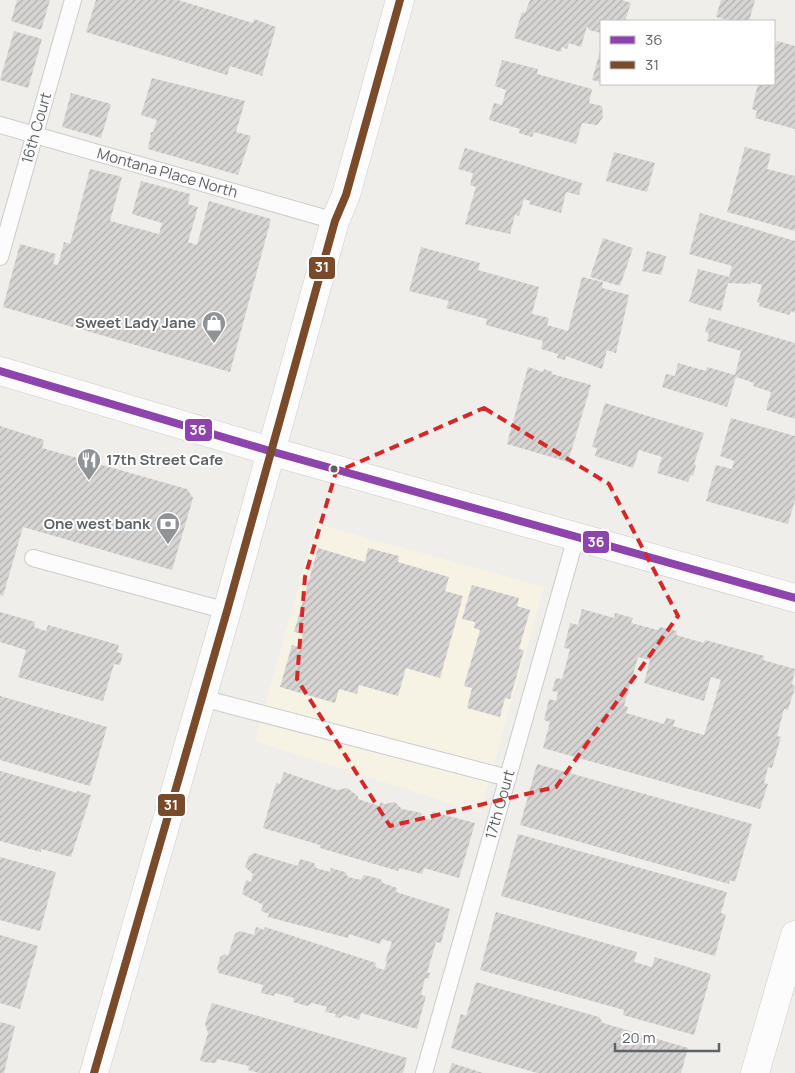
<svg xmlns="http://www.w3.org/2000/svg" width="795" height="1073" font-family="Manrope,sans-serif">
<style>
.commercial{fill:#f7f3e4}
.building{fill:url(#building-hatch);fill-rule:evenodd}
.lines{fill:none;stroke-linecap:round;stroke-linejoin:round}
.service-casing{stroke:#cbcccc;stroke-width:18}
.minor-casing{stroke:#cbcccc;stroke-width:29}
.tertiary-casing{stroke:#cbcccc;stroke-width:29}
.service{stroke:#fdfcfc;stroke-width:16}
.minor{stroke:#fdfcfc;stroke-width:28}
.tertiary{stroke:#fdfcfc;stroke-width:28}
.bus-1-casing{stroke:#fff;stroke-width:11}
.bus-2-casing{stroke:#fff;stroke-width:11}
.bus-1{stroke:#8e44ad;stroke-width:8}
.bus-2{stroke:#7a4b2a;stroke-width:8}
.marked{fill:none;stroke:#d62828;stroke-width:4;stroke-dasharray:10 6;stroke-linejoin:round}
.bus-dot{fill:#5f6368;stroke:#fff;stroke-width:2}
.labels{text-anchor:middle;stroke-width:4;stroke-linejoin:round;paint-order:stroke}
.street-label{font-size:15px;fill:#5f6368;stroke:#fff}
.poi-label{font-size:15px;font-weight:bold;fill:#5f6368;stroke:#fff;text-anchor:end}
.line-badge{stroke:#fff;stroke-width:2}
.badge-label{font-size:14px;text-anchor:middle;font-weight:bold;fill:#fff}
</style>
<defs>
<pattern id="building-hatch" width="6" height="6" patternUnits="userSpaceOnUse" patternTransform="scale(1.25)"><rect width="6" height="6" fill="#d6d5d3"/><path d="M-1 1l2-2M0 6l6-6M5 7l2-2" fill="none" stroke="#b1b0af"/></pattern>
</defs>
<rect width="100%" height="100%" fill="#efeeea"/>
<path class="commercial" d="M316 524 544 587 480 813 255 741Z"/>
<path class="building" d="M17 0H50L41 30 11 21Z
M96 0H178L253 23 254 19 276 27 262 76 230 66 227 75 86 32Z
M530 0H622L631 3 625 21H601V33L589 30 587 26 581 47 569 43 567 49 562 47 561 52 514 38 522 12 525 13Z
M721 0H755L749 21H732L716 17Z
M14 31 42 39 28 88 0 80Z
M777 41 795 46V129L755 118 757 111 752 109 758 84H774V50Z
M601 48V82L592 80Z
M502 60 538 69 537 74 592 89 589 103 602 106 603 117 597 125 582 123 576 144 534 132 532 137 519 133 520 129 489 120 494 103 502 105 506 90 495 86Z
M152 78 245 101 236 132 251 136 238 175 148 149 151 132H153L157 120 141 115Z
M71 93 111 104 101 138 62 127Z
M745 147 771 154 767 169 795 176V231L727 212Z
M465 148 582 183 579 195 566 192 561 213 529 204 530 201 524 199 519 216 515 215 510 234 465 224 476 187 470 185 473 173 458 169Z
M614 152 655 163 647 192 606 181Z
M90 169 122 177 110 221 159 234 162 223 132 214 141 181 190 194 188 204 198 207 188 242 197 245 209 201 271 219 230 372 3 307 20 244 56 254 53 264 58 265 64 242 70 244Z
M700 213 795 241V313L791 311 789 315 759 306 760 303 757 302 762 285 751 282V284L728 283 721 311 689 302 698 269 729 277 732 266 689 254Z
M603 238 633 248 620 286 590 277Z
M421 247 480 263 478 270 539 287 532 314 549 318 547 325 568 331 582 277 603 282 602 288 629 295 616 353 607 350 602 369 566 356 565 360 557 358 558 354 541 349 543 341 486 325 487 319 446 308 449 301 409 291Z
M647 251 666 256 661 275 642 271Z
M709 318 795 343V419L766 410 771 392 753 386 754 383 736 377 727 407 662 387 666 374 675 376 678 363 706 371 707 367 735 375 741 351 707 341 709 333 705 332Z
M528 367 543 372 544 369 552 372V374L591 385 568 462 507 444Z
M605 403 704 433 694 464 696 465 693 476 691 475 688 482 657 473 662 457 639 450 633 468 595 456 597 448 592 447Z
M731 418 795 436V500L788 524 706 501 716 465 732 469 734 461 720 456Z
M0 426 44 440 42 448 187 489 193 498 172 570 23 527 3 596 0 595Z
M318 548 365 562 368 548 399 556 398 562 449 577 445 591 463 596 440 678 406 668 398 696 359 685 357 694 339 689 335 703 280 687 292 645 299 647 303 634 294 632Z
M472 585 519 598 517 606 530 610 519 649 524 650 510 699 505 698 500 717 467 708 472 688 464 686 480 630 474 628 475 622 462 619Z
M582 609 614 618 615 613 633 618 631 623 658 630 660 627 677 631 676 635 704 643 705 640 764 656 763 660 795 669 792 684 795 687 788 710 784 709 777 736 781 737 772 768 768 767 764 783 768 784 760 809 543 748 550 722 544 720 549 699 556 701 558 692 552 691 556 678 562 679 570 649 564 648 570 623 578 625ZM638 657 650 660 644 683 704 701 711 677 721 680 704 735 673 726 675 720 666 718 664 724 626 713 628 707 624 706Z
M0 612 35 622 34 627 46 631 48 625 119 645 117 652 123 654 120 665 114 664 103 701 18 677 26 650 0 642Z
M0 696 107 727 90 786 0 760Z
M537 764 752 824 735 882 730 880 729 884 520 825Z
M0 771 77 793V791L91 795 71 857 41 849V852L0 841Z
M284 772 337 790 347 788 358 796V799L379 806 381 802 384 804 395 802 402 809 422 813 420 818 431 820 433 812 475 823 459 878 424 868 422 874 399 868 398 871 320 848V845L263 828 276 783 280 784Z
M518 834 727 892 721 913 726 915 715 956 501 896Z
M254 853 298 866 300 859 314 863 316 868 330 872 331 868 345 872 348 877 361 880 364 875 380 879 383 883 397 888 396 892 450 909 441 943 436 942 427 973H430L428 979 425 978 421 995 426 996 417 1029 361 1013 359 1020 344 1015 340 1018 335 1017 336 1014 325 1012 327 1007 312 1003 307 1006 293 1002 294 998 275 993 274 996 261 993 263 985 219 973 217 969 220 957 225 954 228 956 235 934 240 931 254 935 256 927 264 930 265 927 376 963 375 967 384 970 387 962 385 961 392 942 382 939 380 944 349 934 348 938 268 917 269 914 261 911 263 905 242 894 246 880 251 882 253 874 245 867 249 856Z
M0 857 56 872 40 931 0 920Z
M496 912 637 952 634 962 652 967 655 957 711 974 694 1035 623 1015 624 1010 480 970Z
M0 935 38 946 20 1009 0 1003Z
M476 982 599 1017 603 1023 688 1048 681 1073H537L451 1048 461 1014 466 1016Z
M212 1003 407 1058 403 1073H259L248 1070 249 1066 217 1059 216 1063 203 1062 200 1060 208 1033 205 1024Z
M0 1022 15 1026 4 1073H0Z
M452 1063 483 1073H449Z"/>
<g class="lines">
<g class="service-casing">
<g id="service">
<path id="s1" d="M0 125 335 221"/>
<path id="s2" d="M0 257 73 0"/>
<path d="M33 558 227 611"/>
<path d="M202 698 508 778"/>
<path id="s3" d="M424 1073 576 537"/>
</g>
</g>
<g class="minor-casing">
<path id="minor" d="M755 1073 795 935"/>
</g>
<g class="tertiary-casing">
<path id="tertiary" d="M0 371 270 451 795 598
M94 1073 227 611 335 221 346 195 400 0"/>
</g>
<use href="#service" class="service"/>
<use href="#minor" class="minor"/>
<use href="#tertiary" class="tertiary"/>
<g class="bus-1-casing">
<path id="bus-1" d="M0 371 270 451 795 598"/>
</g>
<g class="bus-2-casing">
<path id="bus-2" d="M94 1073 227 611 335 221 346 195 400 0"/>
</g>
<use href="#bus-1" class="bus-1"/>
<use href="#bus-2" class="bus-2"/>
</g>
<path class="marked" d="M484 408 609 484 678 616 556 787 390 826 297 679 305 577 336 472Z"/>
<defs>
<g id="shop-pin" transform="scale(1.25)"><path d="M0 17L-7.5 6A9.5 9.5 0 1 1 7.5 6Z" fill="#919496" stroke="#fff"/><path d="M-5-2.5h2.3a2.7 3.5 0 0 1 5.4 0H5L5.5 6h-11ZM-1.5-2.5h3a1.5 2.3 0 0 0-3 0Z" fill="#fff"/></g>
<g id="restaurant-pin" transform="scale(1.25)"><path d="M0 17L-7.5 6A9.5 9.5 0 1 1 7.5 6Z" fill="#919496" stroke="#fff"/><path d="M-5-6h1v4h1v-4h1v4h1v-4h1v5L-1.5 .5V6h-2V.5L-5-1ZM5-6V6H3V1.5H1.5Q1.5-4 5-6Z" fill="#fff"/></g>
<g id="bank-pin" transform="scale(1.25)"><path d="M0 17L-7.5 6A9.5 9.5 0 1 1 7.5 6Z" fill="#919496" stroke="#fff"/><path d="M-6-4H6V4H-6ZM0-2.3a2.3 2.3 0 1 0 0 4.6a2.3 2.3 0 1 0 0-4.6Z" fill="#fff"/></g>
</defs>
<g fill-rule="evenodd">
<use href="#shop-pin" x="214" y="323"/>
<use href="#restaurant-pin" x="89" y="460"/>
<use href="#bank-pin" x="168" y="524"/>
</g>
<circle class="bus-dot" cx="334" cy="469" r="4.5"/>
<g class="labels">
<g class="street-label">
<text dy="5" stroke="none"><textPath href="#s2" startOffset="134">16th Court</textPath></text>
<text dy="5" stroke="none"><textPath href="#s1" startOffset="174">Montana Place North</textPath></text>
<text dy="5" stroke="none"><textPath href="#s3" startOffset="279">17th Court</textPath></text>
</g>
<g class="poi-label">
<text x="196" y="328">Sweet Lady Jane</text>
<text x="106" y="465" text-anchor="start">17th Street Cafe</text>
<text x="150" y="529">One west bank</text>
</g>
</g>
<g class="line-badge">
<rect x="308" y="256" width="28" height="24" rx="5" fill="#7a4b2a"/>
<rect x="184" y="418" width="29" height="24" rx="5" fill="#8e44ad"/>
<rect x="582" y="530" width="28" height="24" rx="5" fill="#8e44ad"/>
<rect x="157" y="793" width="29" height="24" rx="5" fill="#7a4b2a"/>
</g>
<g class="badge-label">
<text x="322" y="272">31</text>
<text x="198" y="435">36</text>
<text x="596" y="547">36</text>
<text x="171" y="810">31</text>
</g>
<rect x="600" y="20" width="175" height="65" fill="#ffffff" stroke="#bfc1c3"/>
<rect x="610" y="36" width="25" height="8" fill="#8e44ad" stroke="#bfc1c3"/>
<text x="645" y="45" font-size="15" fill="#5f6368">36</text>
<rect x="610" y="61" width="25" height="8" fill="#7a4b2a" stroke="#bfc1c3"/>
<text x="645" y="70" font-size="15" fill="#5f6368">31</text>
<path d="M615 1043v8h104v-8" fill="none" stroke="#5f6368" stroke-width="2.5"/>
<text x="622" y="1043" font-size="15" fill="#5f6368" stroke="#ffffff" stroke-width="4" paint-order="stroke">20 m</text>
</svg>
